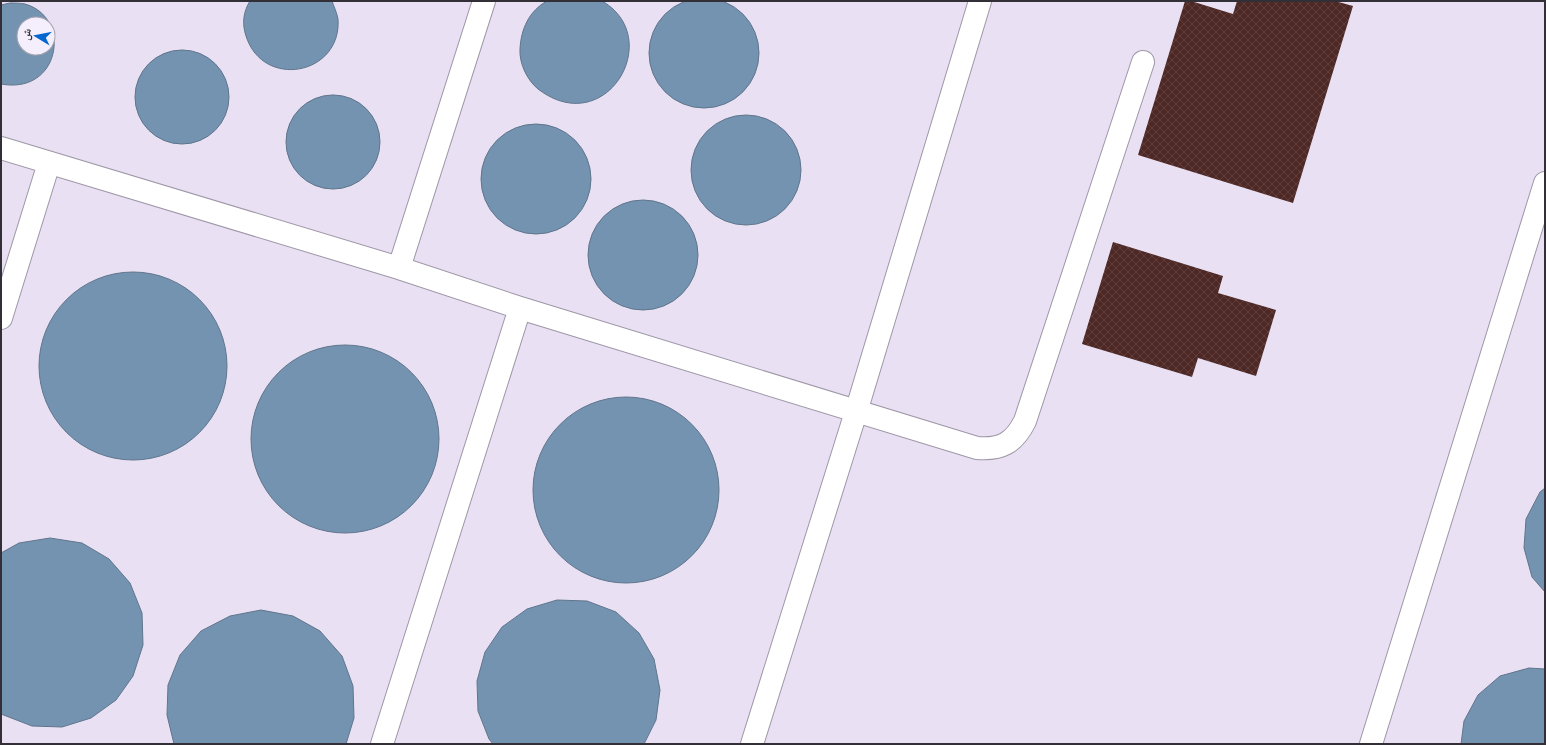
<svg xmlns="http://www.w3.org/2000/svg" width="1546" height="745" font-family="'Fira Sans','Noto Naskh Arabic',sans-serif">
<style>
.water{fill:#7493b1;stroke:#60758c;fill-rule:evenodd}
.building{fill:url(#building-cross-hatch)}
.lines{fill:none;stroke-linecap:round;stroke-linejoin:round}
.minor-casing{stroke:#9e97a7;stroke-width:24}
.minor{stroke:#fff;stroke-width:22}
</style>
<defs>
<pattern id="building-cross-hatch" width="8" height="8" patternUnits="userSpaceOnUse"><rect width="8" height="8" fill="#4e2825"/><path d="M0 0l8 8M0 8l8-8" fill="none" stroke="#5f3f3d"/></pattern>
</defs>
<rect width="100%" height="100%" fill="#e9e1f3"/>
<path class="water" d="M649 53a55 55 0 1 1 110 0a55 55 0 1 1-110 0Z
M250 1H332C334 7 337 13 338 19 342 75 263 90 246 36 242 24 243 12 250 1Z
M547 1H602C666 38 606 141 538 89 527 80 519 63 520 49 521 29 529 11 547 1Z
M10 3C15 3 20 3 25 4 72 17 61 95 1 84V5ZM24 24H48V48H24Z
M135 97a47 47 0 1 1 94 0a47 47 0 1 1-94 0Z
M286 142a47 47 0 1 1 94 0a47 47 0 1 1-94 0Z
M691 170a55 55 0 1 1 110 0a55 55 0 1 1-110 0Z
M481 179a55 55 0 1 1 110 0a55 55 0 1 1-110 0Z
M588 255a55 55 0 1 1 110 0a55 55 0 1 1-110 0Z
M39 366a94 94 0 1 1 188 0a94 94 0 1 1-188 0Z
M251 439a94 94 0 1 1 188 0a94 94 0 1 1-188 0Z
M533 490a93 93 0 1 1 186 0a93 93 0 1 1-186 0Z
M1545 488V592L1532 577 1524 548 1526 519 1540 492Z
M50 538 82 543 109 559 130 583 142 613 143 645 133 676 116 700 91 718 62 727 32 726 1 714V553L19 543Z
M557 600 587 601 616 612 639 633 654 659 660 690 656 720 644 744H493L489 739 478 711 477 681 485 652 502 627 527 609Z
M261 610 293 616 320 631 342 656 353 686 354 718 346 744H174L167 715 168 685 180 655 201 631 230 616Z
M1529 668 1545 669V744H1461L1464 721 1478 695 1500 676Z"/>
<path class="building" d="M1185 1H1191L1233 14 1237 1H1335L1353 6 1293 203 1138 155Z
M1113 242 1223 276 1218 293 1276 310 1256 376 1198 358 1192 377 1082 344Z"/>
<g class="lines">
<g class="minor-casing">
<path id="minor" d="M1 148 399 268 520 308 977 448C1001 450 1014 443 1025 421L1143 62
M399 268 484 1
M1 318 49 163
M382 744 520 308
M752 744 856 412 980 1
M1371 744 1545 183"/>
</g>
<use href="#minor" class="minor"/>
</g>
<rect width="1546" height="745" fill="none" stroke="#322f36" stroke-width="4"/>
<g transform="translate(36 36) rotate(280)"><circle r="19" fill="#f5effd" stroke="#a7a2ad"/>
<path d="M0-3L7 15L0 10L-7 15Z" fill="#0666cf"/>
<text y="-6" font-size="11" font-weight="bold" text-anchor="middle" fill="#322f36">ش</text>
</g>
</svg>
